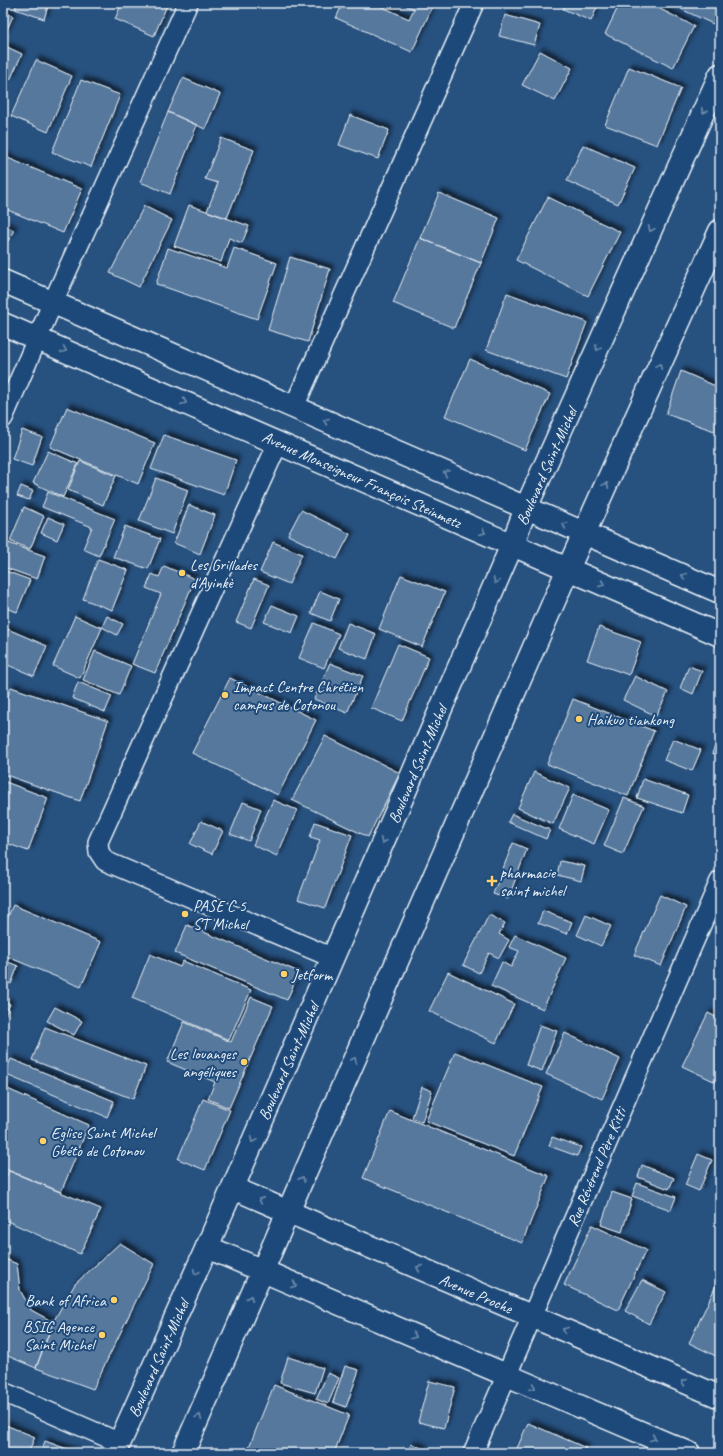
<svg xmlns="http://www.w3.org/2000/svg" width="723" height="1456" font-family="Caveat,sans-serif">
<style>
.building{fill:#57789d;stroke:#e8f1f8;filter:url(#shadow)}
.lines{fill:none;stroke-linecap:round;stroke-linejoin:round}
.minor-casing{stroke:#e8f1f8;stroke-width:22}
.tertiary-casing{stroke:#e8f1f8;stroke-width:25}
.primary-casing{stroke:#e8f1f8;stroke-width:25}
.minor{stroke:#1f4a7a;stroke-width:19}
.tertiary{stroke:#1f4a7a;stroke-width:22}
.primary{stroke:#1f4a7a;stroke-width:22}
.oneway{stroke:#6f8dac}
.poi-dot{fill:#ffd166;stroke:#1f4a7a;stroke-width:1.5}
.labels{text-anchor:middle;stroke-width:4;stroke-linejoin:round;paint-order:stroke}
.street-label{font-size:16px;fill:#e8f1f8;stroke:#1f4a7a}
.poi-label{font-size:16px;fill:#e8f1f8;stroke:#1f4a7a;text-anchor:start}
</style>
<defs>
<filter id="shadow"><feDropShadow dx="3.5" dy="-3.5" stdDeviation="2" flood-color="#0009"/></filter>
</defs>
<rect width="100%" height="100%" fill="#27517f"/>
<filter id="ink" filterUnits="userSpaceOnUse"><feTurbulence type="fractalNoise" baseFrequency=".025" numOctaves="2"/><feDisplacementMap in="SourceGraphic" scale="8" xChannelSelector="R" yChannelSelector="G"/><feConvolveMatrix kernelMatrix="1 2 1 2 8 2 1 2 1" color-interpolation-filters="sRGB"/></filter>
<g filter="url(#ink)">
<path class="building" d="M17 3H49L44 19 15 9Z
M122 3H168L154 36 115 19Z
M343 3H374L409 19 414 9 400 3H434L412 52 336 18Z
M566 3H599L591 21 563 9Z
M620 3H648L694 26 673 68 605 34Z
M684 3H720V11L713 24 681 9Z
M3 11 13 16 4 36 3 35Z
M505 15 540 25 534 45 499 36Z
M3 45 22 54 10 80 3 77Z
M540 51 572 68 555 101 522 85Z
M36 60 72 76 48 132 11 116Z
M629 67 681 88 657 145 605 125Z
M183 78 220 94 205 129 168 112Z
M81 80 120 95 91 167 52 152Z
M168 112 197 125 170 194 140 182Z
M350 115 389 130 378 159 339 145Z
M221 138 254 150 227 218 207 211 218 183 205 179Z
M583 145 635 168 618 204 567 181Z
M3 156 82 189 63 233 3 208Z
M439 193 499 218 481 263 420 238Z
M548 197 620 232 588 296 516 260Z
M189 205 249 226 242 243 229 238 221 262 174 246Z
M144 206 172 220 139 287 110 273Z
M3 225 14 230 8 241 3 239Z
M420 238 481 263 454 328 393 303Z
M168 248 227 268 234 248 277 263 257 319 156 284Z
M290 257 330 269 308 342 268 330Z
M507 293 587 322 566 379 486 350Z
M470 359 550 394 525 450 445 416Z
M681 371 720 388V433L666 414Z
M67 407 155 443 138 484 50 447Z
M22 430 42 437 32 466 12 459Z
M164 435 236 460 224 495 151 469Z
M48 451 78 464 63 497 33 483Z
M80 461 116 476 103 505 68 490Z
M156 478 188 490 172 534 139 521Z
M21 486 33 491 29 500 17 496Z
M48 492 115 519 99 556 83 549 92 527 42 507Z
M189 505 215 515 200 554 174 543Z
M24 507 44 516 30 549 10 541Z
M301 510 350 534 337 559 288 535Z
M48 517 64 524 57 540 41 533Z
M125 526 160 539 148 569 113 557Z
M3 541 45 556 37 579 3 567Z
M273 542 302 554 289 584 260 572Z
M98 559 128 570 112 610 83 599Z
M164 566 195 579 155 673 132 664 161 594 146 588 152 574 159 577Z
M3 570 30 580 17 612 3 607Z
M401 575 445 592 422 647 379 629Z
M254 579 269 585 251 628 236 622Z
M320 591 339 599 330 621 311 613Z
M272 605 299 616 292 633 264 622Z
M75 616 102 628 80 678 53 666Z
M107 616 123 624 117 635 102 627Z
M314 623 339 634 324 668 299 658Z
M348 623 376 634 367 659 338 648Z
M3 627 47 646 34 676 3 663Z
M599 627 641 642 629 675 587 660Z
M398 644 429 657 402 721 371 708Z
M95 651 131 666 119 695 83 680Z
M330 663 363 676 347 713 314 699Z
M689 666 702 671 693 694 680 688Z
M635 676 668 692 656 716 623 700Z
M230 678 316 720 278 795 192 753Z
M78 682 112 696 105 712 72 698Z
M11 687 108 721 80 801 3 774V708Z
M573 699 654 731 628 796 547 764Z
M720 735V756L712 753Z
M325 736 400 773 368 837 292 800Z
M673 739 701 750 692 771 664 760Z
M534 772 570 788 553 824 518 808Z
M643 779 688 795 682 813 637 798Z
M3 781 48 798 28 851 3 842Z
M573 795 609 810 594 844 559 829Z
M624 798 644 806 623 854 604 846Z
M273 800 297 810 277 856 253 845Z
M243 802 261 809 249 841 230 834Z
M512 814 550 830 546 839 508 822Z
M201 821 223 831 212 854 190 844Z
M315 822 352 835 325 908 298 899 320 840 310 837Z
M513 843 527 849 508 899 493 894Z
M560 861 585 866 581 881 557 875Z
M660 895 686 907 661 966 634 955Z
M13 905 101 942 81 987 3 955V928Z
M543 911 572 922 567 934 538 923Z
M489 915 505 923 499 934 509 940 499 958 489 953 479 973 463 965Z
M586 915 611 926 601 946 577 935Z
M187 925 299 972 287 1000 175 953Z
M515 935 566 958 543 1009 491 986 502 962 511 967 519 951 509 947Z
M150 954 180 967 183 961 251 990 229 1040 132 998Z
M3 960 18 966 11 984 3 980Z
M448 972 514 1004 496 1043 429 1011Z
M251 997 273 1006 229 1108 208 1099 215 1082 167 1062 184 1022 231 1042Z
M3 1001 10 1004 3 1020Z
M55 1007 82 1021 74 1035 47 1021Z
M708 1013 720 1019V1084L682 1066Z
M540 1025 557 1031 542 1071 526 1065Z
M45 1027 146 1066 133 1099 32 1060Z
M565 1033 620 1059 602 1099 546 1074Z
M455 1052 543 1087 514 1156 426 1121Z
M11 1059 114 1101 107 1117 4 1074Z
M3 1087 89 1125 61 1192 3 1168Z
M422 1087 432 1091 422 1122 412 1118Z
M203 1099 230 1110 205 1170 178 1159Z
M390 1111 549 1176 522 1243 363 1178Z
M552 1137 581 1147 577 1156 549 1146Z
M698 1154 712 1160 699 1191 685 1185Z
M642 1165 674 1178 669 1189 638 1177Z
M9 1171 101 1209 80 1254 3 1219V1184Z
M637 1183 676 1197 671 1210 632 1196Z
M612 1192 632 1199 622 1232 601 1225Z
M592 1225 646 1250 618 1310 564 1285Z
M120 1243 154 1264 93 1389 36 1368 53 1322 75 1284Z
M3 1258 17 1264 20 1290 31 1310 53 1322 36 1368 3 1354Z
M720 1277V1358L689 1343Z
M642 1280 666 1292 649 1324 625 1311Z
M288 1357 323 1368 315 1393 280 1383Z
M345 1366 359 1370 346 1407 333 1402Z
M328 1373 339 1378 328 1404 316 1399Z
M429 1381 455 1387 444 1428 418 1422Z
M274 1385 349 1415 334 1453H265L249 1447Z
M528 1423 586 1448 583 1453H515Z
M3 1424 35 1437 28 1453H3Z
M45 1441 78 1453H41Z
M411 1444 424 1449 422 1453H408Z"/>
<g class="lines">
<g class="minor-casing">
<path id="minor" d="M294 407 474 3
M3 418 53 302 188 3
M278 443 98 842 99 852 105 861 333 958
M3 1392 120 1443
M473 1453 720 881"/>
</g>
<g class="tertiary-casing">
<path id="tertiary" d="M233 1188 720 1397
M207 1247 689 1453"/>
</g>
<g class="primary-casing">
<path id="primary" d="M3 281 720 592
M3 324 720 635
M115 1453 207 1247 512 545 526 508 720 75
M183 1453 568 569 720 231"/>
</g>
<use href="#minor" class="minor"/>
<use href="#tertiary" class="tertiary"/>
<use href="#primary" class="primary"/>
</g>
<defs><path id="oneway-chevron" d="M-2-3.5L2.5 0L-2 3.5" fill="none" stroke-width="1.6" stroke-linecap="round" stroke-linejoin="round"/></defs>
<g class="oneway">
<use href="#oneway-chevron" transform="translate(704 111) rotate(114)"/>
<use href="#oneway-chevron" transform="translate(651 229) rotate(114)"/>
<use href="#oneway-chevron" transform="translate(598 348) rotate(114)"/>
<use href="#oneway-chevron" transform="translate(64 350) rotate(23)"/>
<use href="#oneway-chevron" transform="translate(659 366) rotate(-66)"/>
<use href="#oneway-chevron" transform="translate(184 402) rotate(23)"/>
<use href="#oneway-chevron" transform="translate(326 421) rotate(-157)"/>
<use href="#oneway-chevron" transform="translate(446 473) rotate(-157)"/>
<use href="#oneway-chevron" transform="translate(606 485) rotate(-66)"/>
<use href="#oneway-chevron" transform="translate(565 525) rotate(-156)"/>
<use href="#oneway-chevron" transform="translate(483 532) rotate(24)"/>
<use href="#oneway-chevron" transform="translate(684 576) rotate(-157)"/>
<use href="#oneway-chevron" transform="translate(496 581) rotate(113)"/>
<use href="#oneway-chevron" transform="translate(602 584) rotate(23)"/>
<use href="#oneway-chevron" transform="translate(383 841) rotate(113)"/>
<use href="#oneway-chevron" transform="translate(354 1060) rotate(-66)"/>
<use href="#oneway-chevron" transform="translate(253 1140) rotate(114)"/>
<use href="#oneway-chevron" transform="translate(302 1179) rotate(-66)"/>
<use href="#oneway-chevron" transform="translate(261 1200) rotate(-156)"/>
<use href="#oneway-chevron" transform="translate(419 1268) rotate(-157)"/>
<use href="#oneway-chevron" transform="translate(196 1272) rotate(114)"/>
<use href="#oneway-chevron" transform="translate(294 1285) rotate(23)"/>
<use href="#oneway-chevron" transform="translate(250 1298) rotate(-67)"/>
<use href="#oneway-chevron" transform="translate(565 1330) rotate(-157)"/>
<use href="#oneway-chevron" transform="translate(414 1336) rotate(23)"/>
<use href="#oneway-chevron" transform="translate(684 1382) rotate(-157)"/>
<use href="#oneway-chevron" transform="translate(533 1387) rotate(23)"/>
<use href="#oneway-chevron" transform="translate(199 1417) rotate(-67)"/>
<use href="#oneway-chevron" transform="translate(653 1438) rotate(23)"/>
</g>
</g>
<g class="poi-dot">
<circle cx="182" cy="573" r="4"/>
<circle cx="225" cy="695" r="4"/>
<circle cx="579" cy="719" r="4"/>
<path d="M490 875h4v4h4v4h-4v4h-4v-4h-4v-4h4z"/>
<circle cx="185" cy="914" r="4"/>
<circle cx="284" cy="974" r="4"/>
<circle cx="244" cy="1062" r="4"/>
<circle cx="43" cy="1141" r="4"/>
<circle cx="114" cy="1300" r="4"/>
<circle cx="102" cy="1335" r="4"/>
</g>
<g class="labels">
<g class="street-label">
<text transform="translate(546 466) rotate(-66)" y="6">Boulevard Saint-Michel</text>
<text transform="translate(362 479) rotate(24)" y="6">Avenue Monseigneur François Steinmetz</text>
<text transform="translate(417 764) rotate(-67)" y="6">Boulevard Saint-Michel</text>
<text transform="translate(288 1061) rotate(-66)" y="6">Boulevard Saint-Michel</text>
<text transform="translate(596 1167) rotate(-67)" y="6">Rue Révérend Père Kitti</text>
<text transform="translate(476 1293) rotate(23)" y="6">Avenue Proche</text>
<text transform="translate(158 1358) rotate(-66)" y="6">Boulevard Saint-Michel</text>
</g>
<g class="poi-label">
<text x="190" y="570">Les Grillades<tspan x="190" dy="18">d'Ayinkè</tspan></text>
<text x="233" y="692">Impact Centre Chrétien<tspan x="233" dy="18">campus de Cotonou</tspan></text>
<text x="587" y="725">Haikuo tiankong</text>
<text x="500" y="878">pharmacie<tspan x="500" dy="18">saint michel</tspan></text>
<text x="193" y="911">PASE C 5<tspan x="193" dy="18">ST Michel</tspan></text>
<text x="292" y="980">Jetform</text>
<text x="236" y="1059" text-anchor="end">Les louanges<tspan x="236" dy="18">angéliques</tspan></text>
<text x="51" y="1138">Eglise Saint Michel<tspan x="51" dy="18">Gbéto de Cotonou</tspan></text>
<text x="106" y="1306" text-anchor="end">Bank of Africa</text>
<text x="94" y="1332" text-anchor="end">BSIC Agence<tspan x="94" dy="18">Saint Michel</tspan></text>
</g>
</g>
<rect width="723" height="1456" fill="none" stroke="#1f4a7a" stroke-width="16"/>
<rect x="8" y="8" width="707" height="1440" fill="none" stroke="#e8f1f8" stroke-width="1.5" filter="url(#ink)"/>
</svg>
